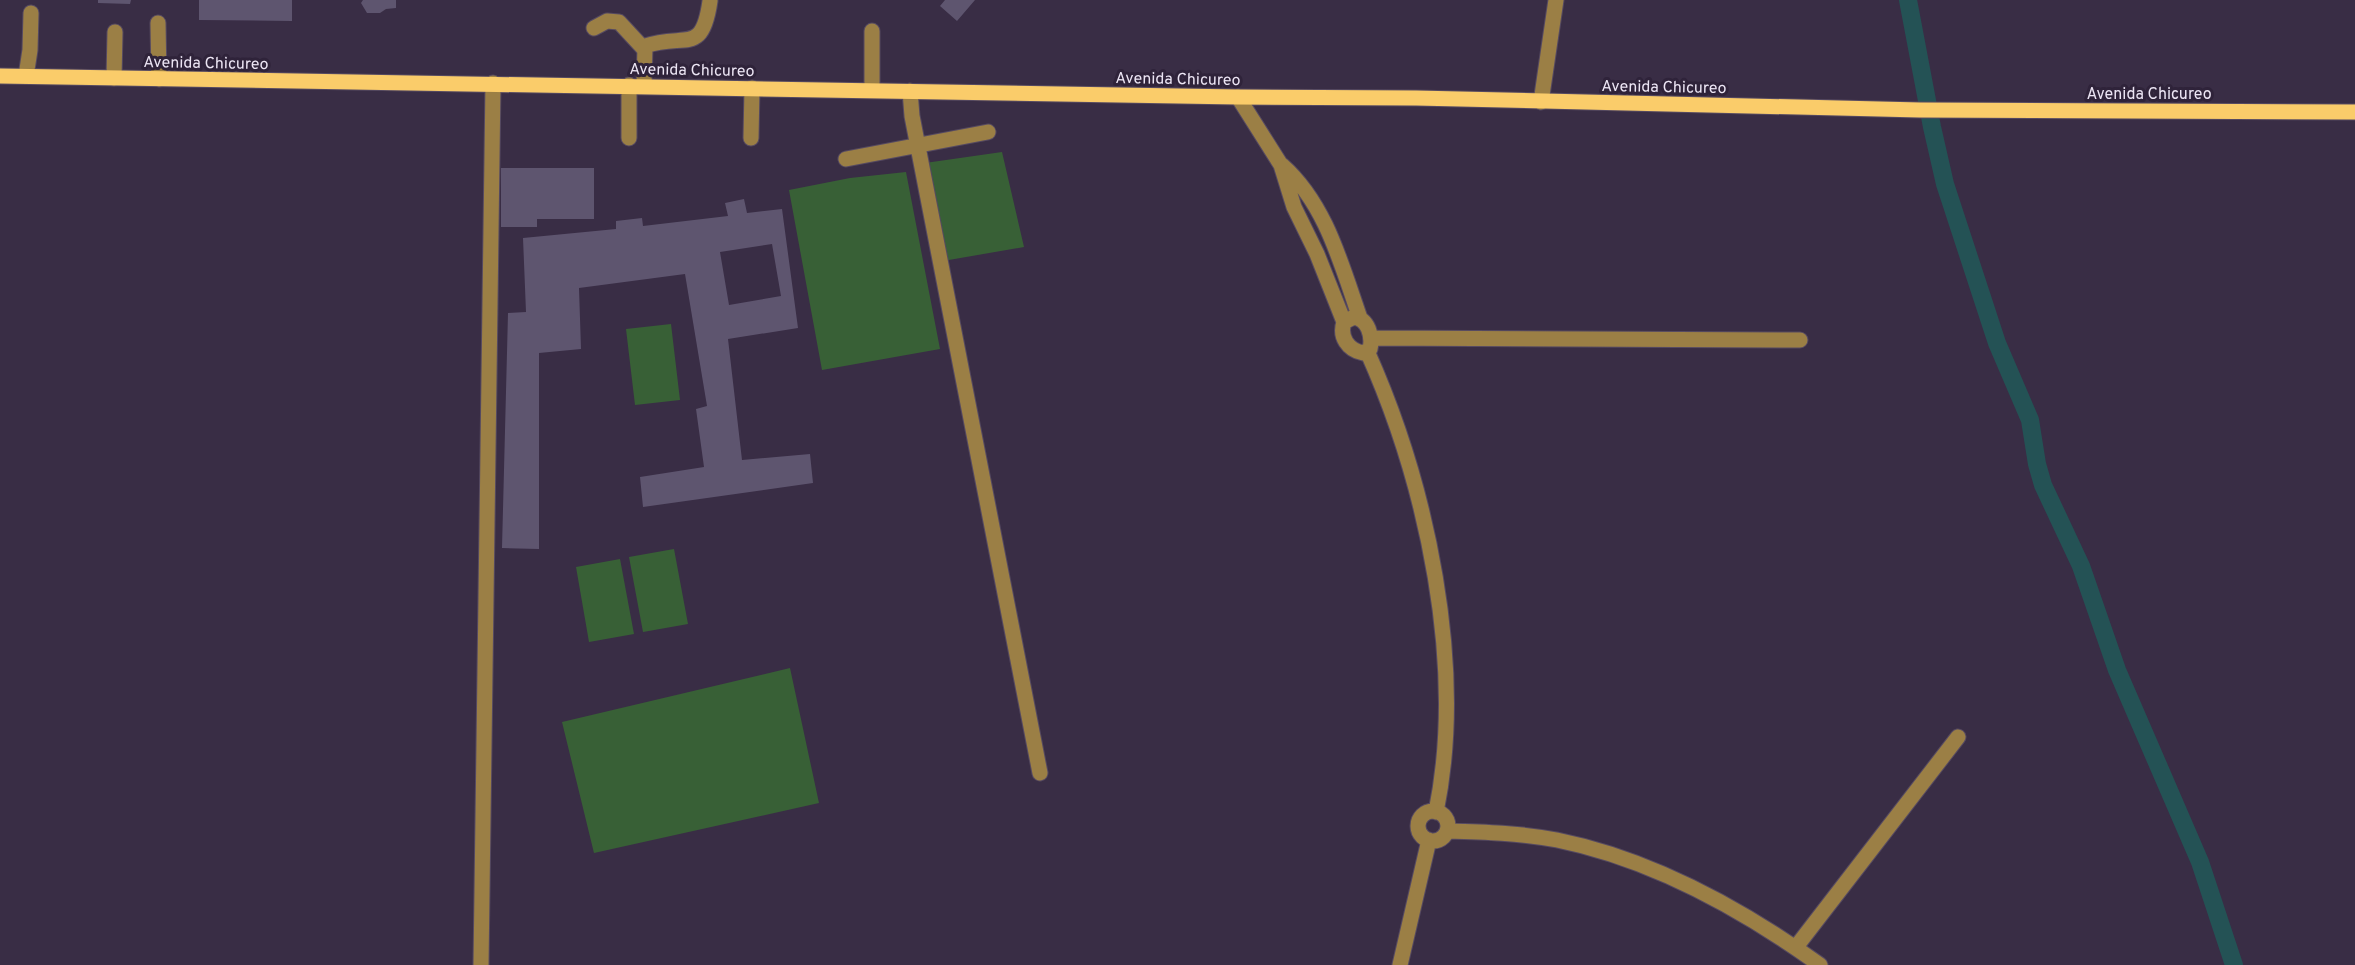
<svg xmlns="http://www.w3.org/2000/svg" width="2355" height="965" font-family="Overpass,sans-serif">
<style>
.green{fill:#386036}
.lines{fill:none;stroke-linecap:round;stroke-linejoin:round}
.canal{stroke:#245255;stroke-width:18}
.building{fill:#5e556f;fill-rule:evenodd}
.minor-casing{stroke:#564a61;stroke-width:17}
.major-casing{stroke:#564a61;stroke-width:17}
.minor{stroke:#9b7f45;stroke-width:15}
.major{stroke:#facc6a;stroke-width:15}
.labels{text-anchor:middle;stroke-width:6;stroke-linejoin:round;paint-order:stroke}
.street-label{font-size:16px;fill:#ece5f4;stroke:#2f233a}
</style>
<rect width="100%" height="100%" fill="#392d45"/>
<path class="green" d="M1002 152 1024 247 943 261 925 163Z
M906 172 940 349 822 370 789 190 850 178Z
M671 324 680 400 635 405 626 329Z
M674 549 688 624 643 632 629 557Z
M620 559 634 634 589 642 576 567Z
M790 668 819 803 594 853 562 722Z"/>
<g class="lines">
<path class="canal" d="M1908 0 1932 127 1945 184 1997 343 2030 420 2037 464 2043 485 2081 566 2117 670 2200 862 2234 965"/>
</g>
<path class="building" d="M98 0H131L130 4 98 3Z
M199 0H292V21L199 20Z
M363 0H396V8L386 9 380 13H367L361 3Z
M945 0H975L957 21 940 6Z
M501 168H594V219H537V227H501Z
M744 199 747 213 782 209 798 328 728 339 742 460 810 454 813 483 643 507 640 477 704 467 696 409 707 406 685 274 579 288 581 349 539 353V549L502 548 508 313 526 312 523 238 616 229V221L642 218 643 226 728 216 725 203ZM772 244 781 296 729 305 720 252Z"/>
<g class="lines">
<g class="minor-casing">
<path id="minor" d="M158 23 159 79
M594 28 607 21 619 22 644 49
M872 31V90
M26 76 30 50 31 13
M114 78 115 32
M629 85V138
M644 86 645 46C685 32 702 57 710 1
M910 91 912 116 1040 773
M1238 97 1281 165 1294 207 1317 254 1344 322
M1541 102 1556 0
M751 138 752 88
M846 159 988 132
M1282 165C1326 204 1341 264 1360 318
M1354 317C1368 319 1373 336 1370 349L1363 353C1348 350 1339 337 1344 322Z
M1371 338 1800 340
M1367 351C1427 485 1466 666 1436 812
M1418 826a15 15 0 1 1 30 0a15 15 0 1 1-30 0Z
M1447 831C1484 832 1520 833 1557 840 1651 859 1742 909 1820 965
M1796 947 1958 737
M481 965 493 83
M1400 965 1429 840"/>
</g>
<g class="major-casing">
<path id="major" d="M0 76 1238 97 1416 98 1920 110 2355 112"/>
</g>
<use href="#minor" class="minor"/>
<use href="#major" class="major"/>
</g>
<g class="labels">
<g class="street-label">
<text transform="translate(206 62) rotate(1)" y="6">Avenida Chicureo</text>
<text transform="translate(692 69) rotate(1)" y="6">Avenida Chicureo</text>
<text transform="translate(1178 78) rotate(1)" y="6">Avenida Chicureo</text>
<text transform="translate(1664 86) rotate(1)" y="6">Avenida Chicureo</text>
<text x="2149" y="99">Avenida Chicureo</text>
</g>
</g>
</svg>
